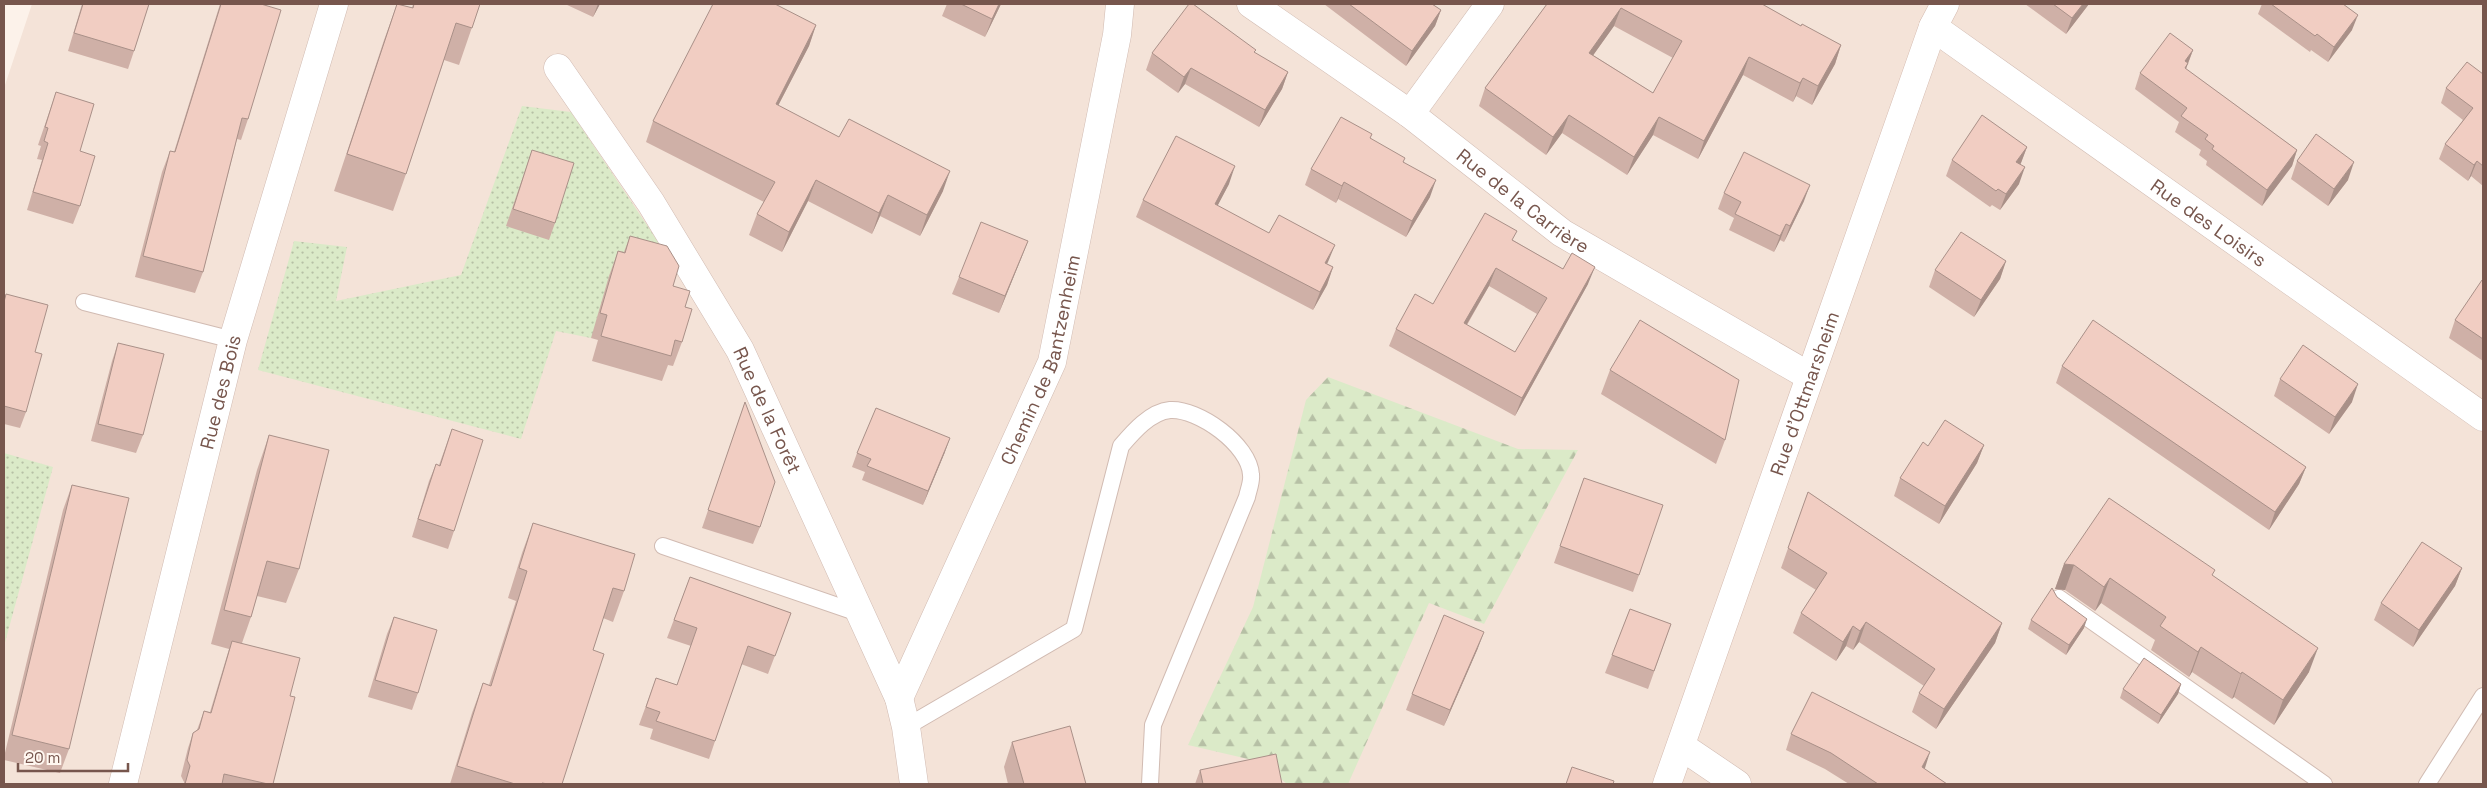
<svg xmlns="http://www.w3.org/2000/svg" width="2487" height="788" font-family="'Space Grotesk',sans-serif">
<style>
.residential{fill:#f4e3d8}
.grass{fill:url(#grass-dots)}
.forest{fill:url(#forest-firs)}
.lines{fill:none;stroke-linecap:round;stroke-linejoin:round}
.lane-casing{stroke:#d1bbb2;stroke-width:18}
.street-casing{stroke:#d1bbb2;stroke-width:29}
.secondary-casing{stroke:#d4baaf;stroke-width:29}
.lane{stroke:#fff;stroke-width:16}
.street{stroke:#fff;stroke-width:28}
.secondary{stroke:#fff;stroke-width:28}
.wall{fill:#cfb0a7;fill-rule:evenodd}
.shaded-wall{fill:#a99088}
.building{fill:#f1cdc2;stroke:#a99088;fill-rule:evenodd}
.labels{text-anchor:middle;stroke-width:4;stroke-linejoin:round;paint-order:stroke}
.street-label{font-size:19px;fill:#77564d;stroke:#fff7f0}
</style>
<defs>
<pattern id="grass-dots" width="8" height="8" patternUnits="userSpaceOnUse" patternTransform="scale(1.25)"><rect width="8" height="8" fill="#dbeac8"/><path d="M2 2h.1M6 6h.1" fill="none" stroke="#b6c0a5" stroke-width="1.8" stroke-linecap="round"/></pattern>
<pattern id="forest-firs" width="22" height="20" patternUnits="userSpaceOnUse" patternTransform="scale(1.25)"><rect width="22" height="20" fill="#dbeac8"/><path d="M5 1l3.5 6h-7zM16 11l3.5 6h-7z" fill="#b6c0a5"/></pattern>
</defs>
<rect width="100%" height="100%" fill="#fcf2ea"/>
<path class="residential" d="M32 4H2483V784H4V88Z"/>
<path class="grass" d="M522 106 571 112 669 258 591 338 556 331 521 439 258 370 294 241 347 247 336 301 461 275Z
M4 453 53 467 4 646Z"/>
<path class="forest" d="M1328 377 1518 449 1578 450 1484 624 1429 603 1348 784H1287L1261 762 1188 745 1253 607 1306 400Z"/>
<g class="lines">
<g class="lane-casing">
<path id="lane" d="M84 302 233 340
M663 546 861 614
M2059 598 2324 784
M906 727 1074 629 1121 446C1133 432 1150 412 1170 410 1198 408 1250 445 1251 475 1252 482 1248 491 1247 497L1153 725 1150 784
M2427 784 2483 696"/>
</g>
<g class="street-casing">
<g id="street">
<path id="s1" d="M1251 4 1410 114 1562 233 1809 376"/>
<path id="s2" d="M1933 27 2483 417"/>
<path id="s3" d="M558 68 651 203 740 350 899 698 906 727 914 784"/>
<path d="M1410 114 1490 4"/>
<path id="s4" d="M899 698 1052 362 1117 35 1120 4"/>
<path d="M1681 746 1737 784"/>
<path id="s5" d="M123 784 233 340 334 4"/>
</g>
</g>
<g class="secondary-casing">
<g id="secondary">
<path id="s6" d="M1667 784 1933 27 1945 4"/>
</g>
</g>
<use href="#lane" class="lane"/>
<use href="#street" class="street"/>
<use href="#secondary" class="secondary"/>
</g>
<path class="wall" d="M82 4H149L134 51 128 69 68 51Z
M220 4H261L248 119 241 140 237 139 203 272 195 293 135 277 162 172 170 151 174 152Z
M397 4 412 8 413 4H480L459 65 444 60 406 174 393 211 334 191 384 40Z
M565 4H600L593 17Z
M947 4H1001L985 37 942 16Z
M1324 4H1432L1441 10 1435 26 1406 66Z
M1547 4H1762L1801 26 1841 45 1835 64 1812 105 1796 96 1793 102 1743 75 1698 159 1653 135 1627 175 1562 133 1546 155 1479 106 1485 88ZM1614 26 1673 58 1653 93 1593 55Z
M2025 4H2089L2066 34Z
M2262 4H2343L2352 30 2328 62 2311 50 2310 52 2258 14Z
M816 25 809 46 778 106 943 191 920 236 880 216 872 234 808 201 782 252 749 235 757 214 764 202 646 142 653 121Z
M2193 50 2186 69 2297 150 2292 166 2262 206 2206 165 2207 161 2199 155 2201 150 2175 132 2179 122 2135 89 2140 73Z
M1152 53H1255L1288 72 1282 89 1259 127 1185 84 1178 93 1146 70Z
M2483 74V186L2471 176 2468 181 2439 159 2445 144 2463 120 2441 103 2446 88Z
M56 92 80 151V206L73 224 27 210 42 160 37 159 41 146 38 145Z
M1372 134 1370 138 1404 162 1430 197 1406 237 1338 199 1336 203 1305 185 1311 169Z
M2027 147 2020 165 2019 184 2000 210 1992 205 1990 207 1946 176 1952 160Z
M532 150 555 223 549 240 506 226Z
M2297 161 2348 180 2328 206 2291 179Z
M1229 184 1217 206 1333 267 1327 285 1313 310 1136 217 1143 200Z
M1724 193 1804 201 1784 242 1780 240 1774 252 1729 230 1734 218 1718 209Z
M630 236 673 286 685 307 682 342 673 366 668 365 662 381 592 361 598 340 591 338 609 276 618 251 624 252Z
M1513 240 1588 284 1515 416 1389 346 1396 329 1433 304ZM1489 286 1537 314 1515 352 1467 325Z
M1028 241 999 313 952 294 959 277Z
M2006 261 2000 279 1974 317 1929 287 1935 270Z
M2483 281V361L2449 338 2455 320Z
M6 294 35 352 26 412 20 428 4 424V300Z
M118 343 143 435 136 453 91 441 112 361Z
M2062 366 2306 467 2299 484 2269 530 2056 383Z
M1610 370 1725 440 1716 464 1601 394Z
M2280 379 2352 402 2329 434 2274 396Z
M745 402 760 527 753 544 702 528Z
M452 429 454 531 448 549 412 537 429 481 436 464 439 465Z
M269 435 299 569 286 603 257 596 251 617 242 643 290 696 273 784H184V782L181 776 188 748 193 733 197 730 204 711 210 712 229 649 211 644 257 470Z
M1984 445 1977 463 1939 524 1894 496 1900 478 1928 446Z
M945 452 923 505 862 480 865 472 852 467 857 453Z
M1584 478 1639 575 1633 592 1554 563Z
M72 485 69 749 60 773 4 760V757L63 510Z
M1808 492 2002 623 1995 643 1936 729 1912 712 1919 693 1924 686 1859 642 1853 650 1846 646 1836 661 1793 633 1801 613 1816 590 1781 568Z
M533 523 624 591 613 622 603 618 593 650 562 784H450L472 713 483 683 489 685 516 601 508 598 522 553Z
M2064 564 2213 576 2309 672 2274 725 2234 697 2232 699 2192 672 2189 677 2151 650 2155 640 2101 603 2095 611 2065 590 2055 589Z
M2462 568 2455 586 2413 647 2374 620 2381 603Z
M690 577 791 613 768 674 741 664 709 759 650 739 653 729 639 725 656 678 677 685 691 646 667 638Z
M2057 597 2084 628 2066 655 2028 629 2031 620Z
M1630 609 1671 624 1648 689 1605 673Z
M394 617 418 693 412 710 368 697 387 634Z
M1478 648 1444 726 1406 710 1412 694Z
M2181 684 2178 694 2158 724 2120 698 2123 689Z
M1791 734 1924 769 1947 784H1849L1825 769 1786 750Z
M1012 742 1086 784H1008L1004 767Z
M1200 770 1282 784H1195Z"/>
<path class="shaded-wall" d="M598 4H600L593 17Z
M999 4H1001L985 37 992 19Z
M2083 4H2089L2066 34 2072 18Z
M1621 8 1614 26 1582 71 1589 53Z
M1441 10 1435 26 1406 66 1412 51Z
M2358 15 2352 30 2328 62 2334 47Z
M816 25 809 46 768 125 776 104Z
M1841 45 1835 64 1812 105 1818 86Z
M2193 50 2182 79 2185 61Z
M1749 57 1743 75 1698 159 1704 141Z
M1191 68 1185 84 1178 93 1184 77Z
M1288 72 1282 89 1259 127 1265 110Z
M1803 78 1796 96 1793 102 1800 83Z
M1569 115 1562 133 1546 155 1553 137Z
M1659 117 1653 135 1627 175 1634 157Z
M2027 147 2021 163 2010 178 2016 162Z
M2297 150 2292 166 2262 206 2267 190Z
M2477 161 2471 176 2468 181 2474 165Z
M2354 162 2348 180 2328 206 2334 189Z
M1235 166 1229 184 1209 222 1215 204Z
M2025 167 2019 184 2000 210 2006 194Z
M950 171 943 191 920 236 927 215Z
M816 180 808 201 782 252 789 232Z
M1436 180 1430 197 1406 237 1412 221Z
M1344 182 1338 199 1336 203 1342 186Z
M1810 185 1804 201 1784 242 1790 226Z
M888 195 880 216 872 234 879 213Z
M1786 224 1780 240 1774 252 1780 236Z
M1028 241 1021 259 999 313 1005 296Z
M1335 245 1328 262 1319 280 1325 263Z
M2006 261 2000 279 1974 317 1981 300Z
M1333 267 1327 285 1313 310 1320 292Z
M1595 267 1588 284 1515 416 1522 398Z
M1496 268 1489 286 1457 341 1464 323Z
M2358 384 2352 402 2329 434 2335 417Z
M950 438 945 452 923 505 928 491Z
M1984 445 1977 463 1939 524 1945 506Z
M2306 467 2299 484 2269 530 2275 512Z
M2064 564 2074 565 2065 590 2055 589Z
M2462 568 2455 586 2413 647 2419 630Z
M2110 578 2101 603 2095 611 2104 587Z
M2087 619 2084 628 2066 655 2069 645Z
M1866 622 1859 642 1853 650 1860 631Z
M2002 623 1995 643 1936 729 1944 709Z
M1853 626 1846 646 1836 661 1843 642Z
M1484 632 1478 648 1444 726 1450 710Z
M2201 647 2192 672 2189 677 2198 652Z
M2318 648 2309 672 2274 725 2283 700Z
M2242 672 2234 697 2232 699 2241 674Z
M2181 684 2178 694 2158 724 2161 715Z
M1930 752 1925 768 1916 783 1922 767Z"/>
<path class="building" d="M83 4H149L134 51 74 33Z
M221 4H261L281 10 248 119 242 118 203 272 143 256 170 151 175 152Z
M397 4 413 8 414 4H480L472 28 456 23 406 174 347 154Z
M713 4H775L816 25 776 104 839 137 849 119 950 171 927 215 888 195 879 213 816 180 789 232 757 214 775 182 653 121Z
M961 4H999L992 19Z
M1189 4H1193L1256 50 1254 52 1288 72 1265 110 1191 68 1184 77 1152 53Z
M1349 4H1432L1441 10 1412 51Z
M1547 4H1762L1801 26 1802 24 1841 45 1818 86 1803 78 1800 83 1749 57 1704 141 1659 117 1634 157 1569 115 1553 137 1485 88ZM1621 8 1682 41 1653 93 1589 53Z
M2053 4H2083L2072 18Z
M2271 4H2343L2358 15 2334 47 2317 34 2315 36Z
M2170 33 2193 50 2185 61 2188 63 2185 68 2297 150 2267 190 2212 149 2214 146 2205 139 2208 135 2181 116 2187 108 2140 73Z
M2467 62 2483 74V166L2477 161 2474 165 2445 144 2473 108 2446 88Z
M56 92 94 104 80 151 95 156 80 206 33 192 48 143 44 141 48 128 45 127Z
M1982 115 2027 147 2016 162 2025 167 2006 194 1998 189 1996 191 1952 160Z
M1341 117 1372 134 1370 138 1405 158 1403 162 1436 180 1412 221 1344 182 1342 186 1311 169Z
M2316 134 2354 162 2334 189 2297 161Z
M1176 136 1235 166 1215 204 1269 233 1279 215 1335 245 1325 263 1333 267 1320 292 1143 200Z
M532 150 574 163 555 223 513 209Z
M1744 152 1810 185 1790 226 1786 224 1780 236 1735 214 1741 202 1724 193Z
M1485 213 1517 231 1512 240 1563 269 1572 253 1595 267 1522 398 1396 329 1415 294 1433 304ZM1496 268 1547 298 1515 352 1464 323Z
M981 222 1028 241 1005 296 959 277Z
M1961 232 2006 261 1981 300 1935 270Z
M630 236 667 246 679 266 673 286 690 291 685 307 692 309 682 342 675 340 671 356 601 336 607 315 600 313 618 251 625 253Z
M2482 280 2483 281V339L2455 320Z
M6 294 48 305 35 352 42 354 26 412 4 406V302Z
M1640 320 1739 380 1725 440 1610 370Z
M2093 320 2306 467 2275 512 2062 366Z
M118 343 164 354 143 435 98 424Z
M2303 345 2358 384 2335 417 2280 379Z
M745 402 775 482 760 527 708 510Z
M876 408 950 438 928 491 867 466 871 459 857 453Z
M1945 420 1984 445 1945 506 1900 478 1923 442 1928 446Z
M452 429 483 440 454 531 418 519 436 464 440 466Z
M269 435 329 450 299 569 267 561 251 617 224 610Z
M1584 478 1663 505 1639 575 1560 546Z
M72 485 129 498 69 749 12 735Z
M1808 492 2002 623 1944 709 1919 693 1935 669 1866 622 1860 631 1853 626 1843 642 1801 613 1827 573 1788 548Z
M2109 498 2215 570 2212 575 2318 648 2283 700 2242 672 2241 674 2201 647 2198 652 2160 626 2166 617 2110 578 2104 587 2074 565 2064 564Z
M533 523 635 554 624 591 613 588 593 650 604 654 562 784H548L542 783V784H515L457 766 483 683 491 686 527 571 519 568Z
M2422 542 2462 568 2419 630 2381 603Z
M690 577 791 613 775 656 748 646 715 741 656 721 660 712 646 707 656 678 677 685 697 628 674 620Z
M2052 588 2057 597 2087 619 2069 645 2031 620Z
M1630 609 1671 624 1654 671 1612 655Z
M1444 615 1484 632 1450 710 1412 694Z
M394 617 437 630 418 693 375 680Z
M232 641 300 658 290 696 295 697 273 784H268L224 774 222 784H185L190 766 187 760 193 733 199 729 204 711 211 713Z
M2144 658 2181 684 2161 715 2123 689Z
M1812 692 1930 752 1922 767 1947 784H1878L1831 753 1791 734Z
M1070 726 1086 784H1024L1012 742Z
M1276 754 1282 784H1203L1200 770Z
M1572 767 1614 781 1613 784H1566Z"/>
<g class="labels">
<g class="street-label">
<text dy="7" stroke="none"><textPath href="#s1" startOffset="336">Rue de la Carrière</textPath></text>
<text dy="7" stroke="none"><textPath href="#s2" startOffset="338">Rue des Loisirs</textPath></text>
<text dy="7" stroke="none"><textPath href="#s4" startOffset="368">Chemin de Bantzenheim</textPath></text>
<text dy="7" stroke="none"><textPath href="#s5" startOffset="404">Rue des Bois</textPath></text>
<text dy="7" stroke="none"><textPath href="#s6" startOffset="414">Rue d'Ottmarsheim</textPath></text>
<text dy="7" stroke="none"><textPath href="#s3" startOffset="402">Rue de la Forêt</textPath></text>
</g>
</g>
<rect width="2487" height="788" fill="none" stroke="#77564d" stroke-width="10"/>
<path d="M18 763v8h110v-8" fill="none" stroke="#77564d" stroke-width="2.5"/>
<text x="25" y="763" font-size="15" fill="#77564d" stroke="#fff7f0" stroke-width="4" paint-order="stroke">20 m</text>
</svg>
